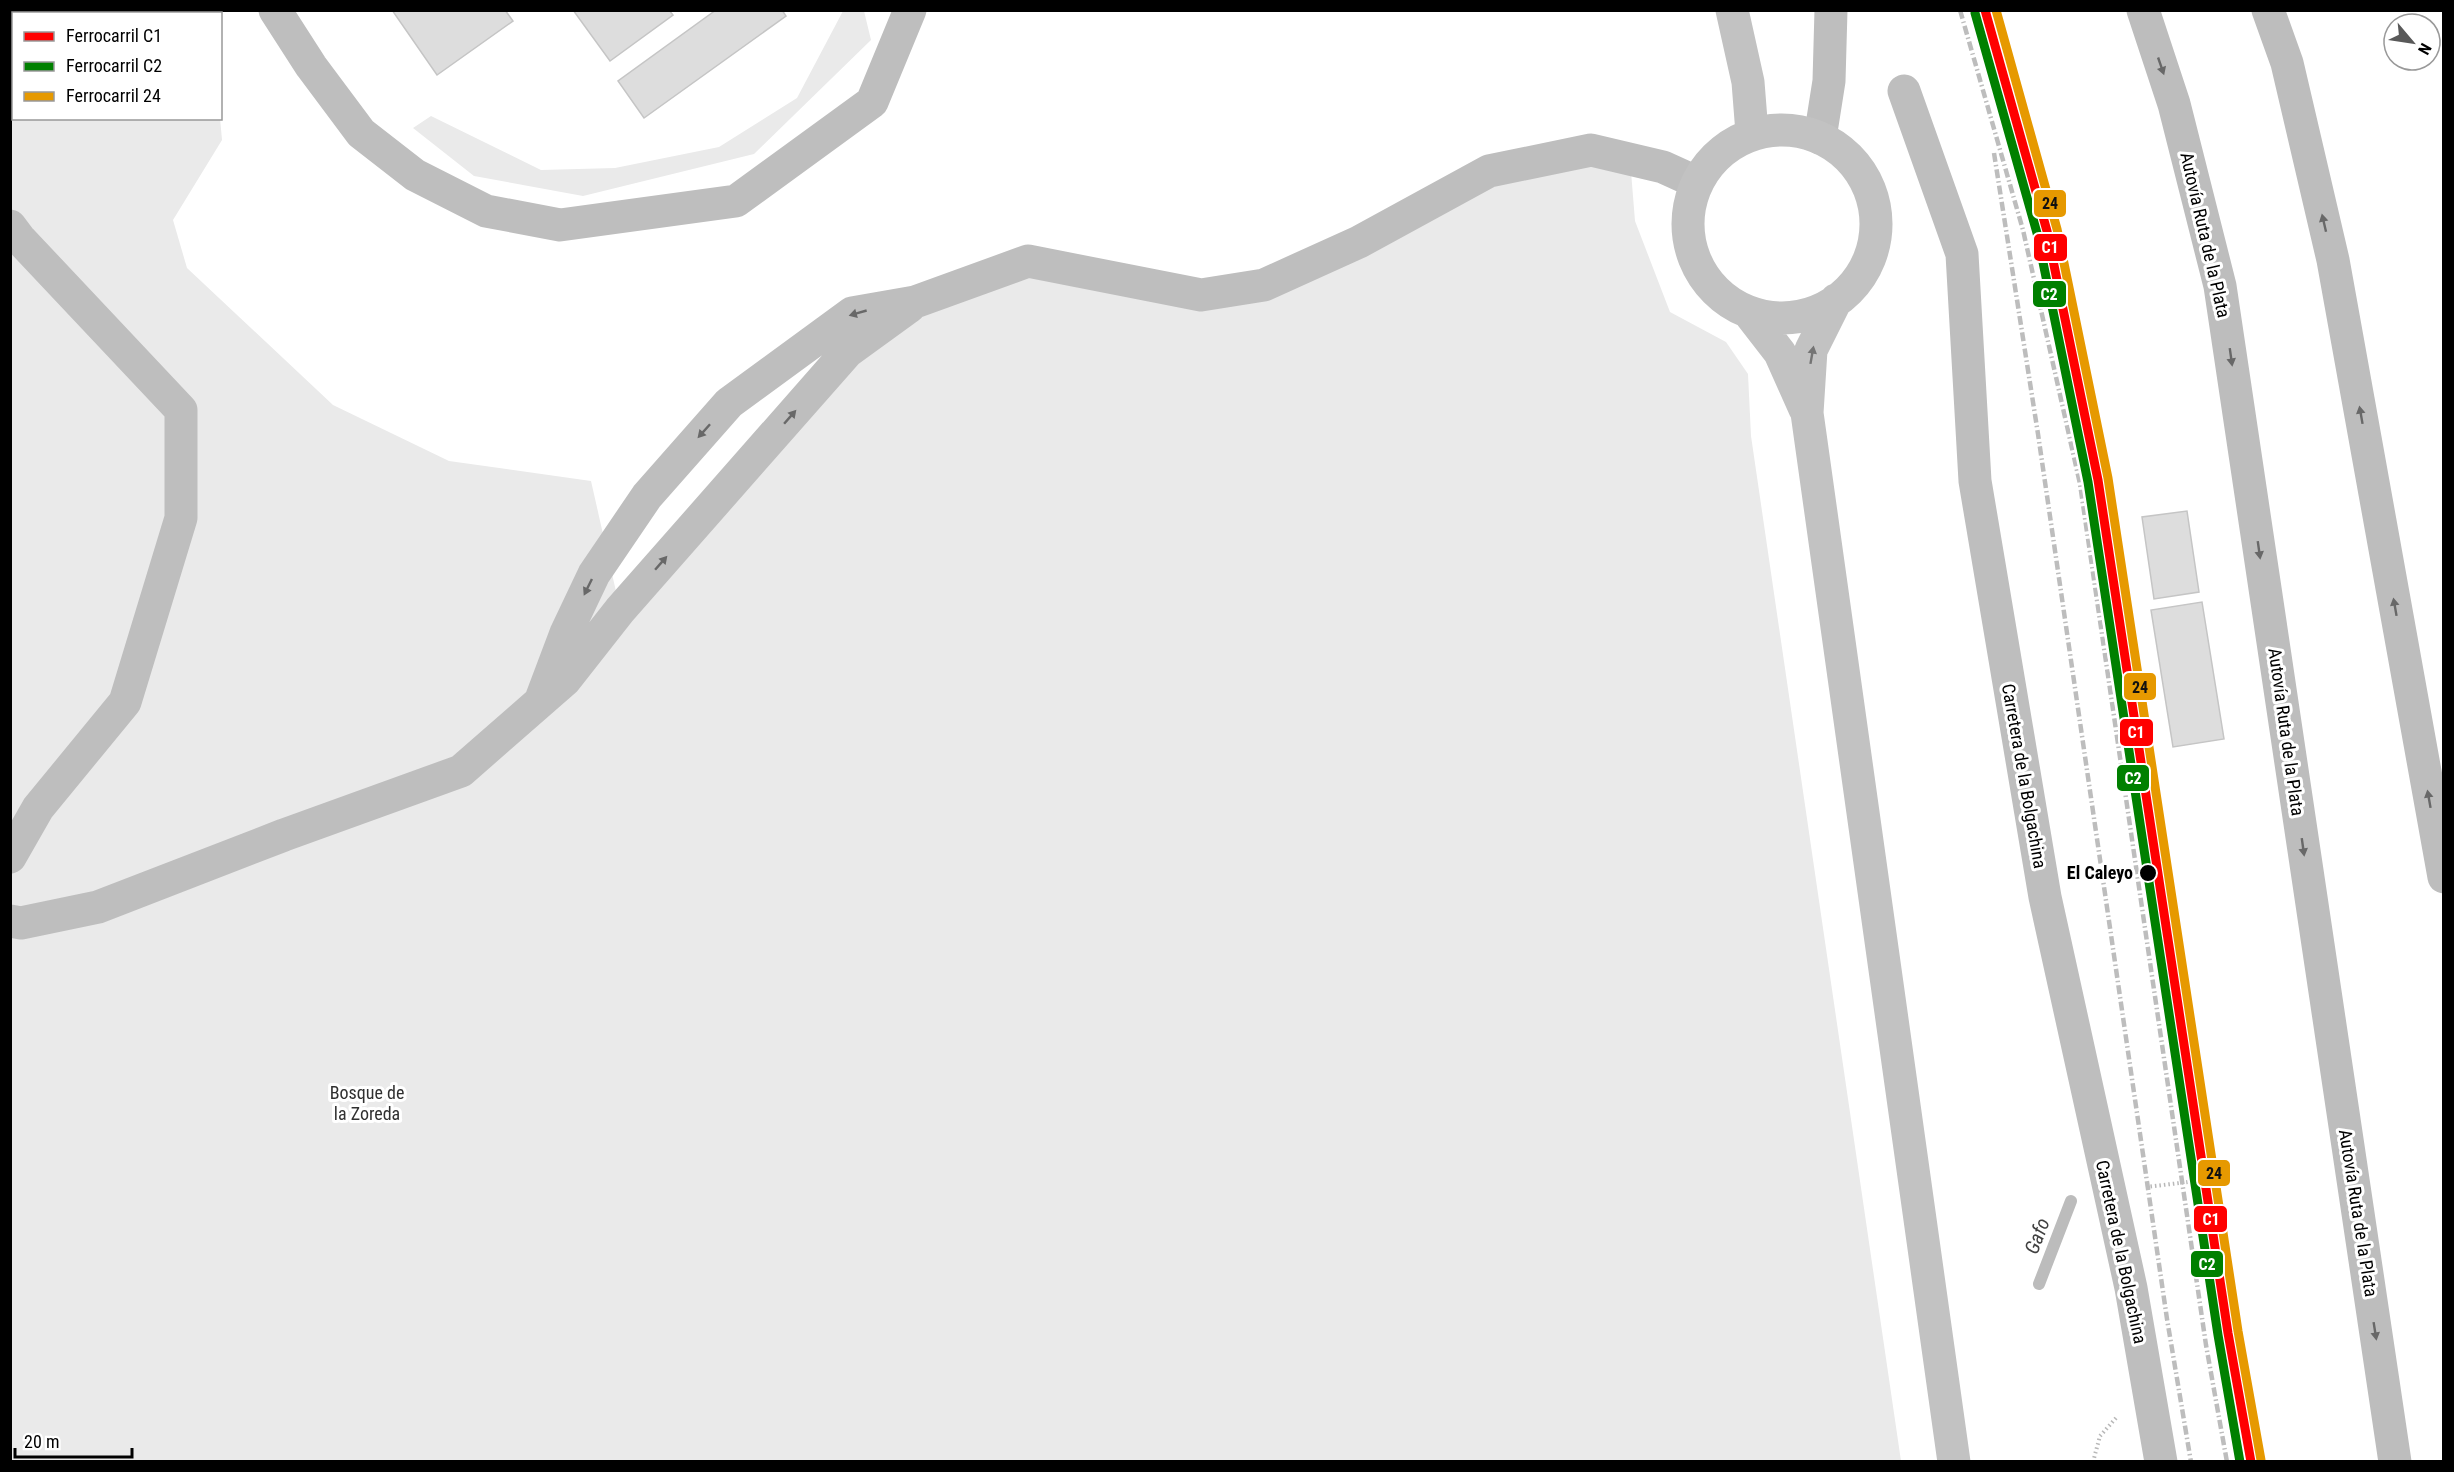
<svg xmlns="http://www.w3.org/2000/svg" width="2454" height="1472" font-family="'Roboto Condensed',sans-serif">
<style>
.green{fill:#eaeaea}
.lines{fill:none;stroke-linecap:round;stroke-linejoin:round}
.stream{stroke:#bcbcbc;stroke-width:12}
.building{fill:#ddd;stroke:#c5c5c5;stroke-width:1.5}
.path{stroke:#b8b8b8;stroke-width:4;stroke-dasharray:1.5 3;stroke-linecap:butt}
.street{stroke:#bebebe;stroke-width:33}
.secondary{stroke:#c2c2c2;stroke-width:33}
.highway{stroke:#bdbdbd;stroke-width:33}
.rail{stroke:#bdbdbd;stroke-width:4.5;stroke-dasharray:9 3 1.5 3;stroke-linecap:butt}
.rail-1-casing{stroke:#fff;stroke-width:14}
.rail-2-casing{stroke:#fff;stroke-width:14}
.rail-3-casing{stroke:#fff;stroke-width:14}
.rail-1{stroke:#f00;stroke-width:9}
.rail-2{stroke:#008000;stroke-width:9}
.rail-3{stroke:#e69900;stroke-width:9}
.oneway{fill:#686868}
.oneway2{fill:#747474}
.stop-dot{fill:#000;stroke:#fff;stroke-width:2}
.labels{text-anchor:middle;stroke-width:6;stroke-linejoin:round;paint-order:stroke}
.street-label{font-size:18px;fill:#000;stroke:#fff}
.stop-label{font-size:18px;font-weight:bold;fill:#000;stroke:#fff;text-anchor:end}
.park-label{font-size:18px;fill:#303030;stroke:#fff}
.water-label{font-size:20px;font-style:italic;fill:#414141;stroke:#fff}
.line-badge{stroke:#fff;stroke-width:2}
.badge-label{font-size:16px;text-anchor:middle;font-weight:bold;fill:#fff}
.pale-badge-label{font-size:16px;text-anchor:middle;font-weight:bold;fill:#111}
</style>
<rect width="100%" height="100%" fill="#fff"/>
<path class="green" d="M10 11H213V13L14 14V118H220L222 140 173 220 187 268 333 405 449 461 591 481 620 609 847 352 1028 261 1201 295 1489 171 1630 159 1635 221 1670 312 1726 342 1748 374 1751 436 1901 1461H11Z
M843 11H864L871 40 754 154 583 196 474 176 413 128 431 116 541 170 615 168 719 147 797 98Z"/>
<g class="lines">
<path class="stream" d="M2039 1284 2071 1201"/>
</g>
<path class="building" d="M392 10H505L513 21 437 75Z
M573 10H669L673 15 610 61Z
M716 10H782L786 16 644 118 618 81Z
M2187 511 2199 592 2154 599 2142 517Z
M2202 602 2224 739 2173 747 2151 610Z"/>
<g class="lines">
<path class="path" d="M2146 1187 2205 1180 2221 1175
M2093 1462 2100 1436 2116 1418"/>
<path class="street" d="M275 10 311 66 361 133 415 175 486 211 560 225 736 201 872 102 910 10
M1904 91 1962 254 1975 481 2045 897 2131 1288 2161 1462
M1820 138 1829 81 1831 10
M10 226 19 238 181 410V518L125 702 38 808 10 857
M540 702 566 633 594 574 647 496 729 403 852 313 915 302 1028 261 1201 295 1264 285 1359 242 1489 171 1591 150 1663 167 1696 182
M10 921 21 923 98 907 284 835 461 771 565 680 620 610 847 352 909 307"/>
<path class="secondary" d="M1732 10 1748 82 1752 133
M1688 224a94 94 0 1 1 188 0a94 94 0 1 1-188 0Z
M1836 300 1811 350 1807 413 1954 1462
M1749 313 1780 353 1805 409"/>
<path class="highway" d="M2143 10 2174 104 2220 286 2395 1462
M2268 10 2287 63 2333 260 2444 877"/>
<path class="rail" d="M1960 10 2023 230 2080 484 2206 1345 2227 1462
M1994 153 2038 434 2167 1319 2191 1462"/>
<g class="rail-1-casing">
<path id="rail-1" d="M1985 10 2047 231 2098 480 2228 1333 2251 1462"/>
</g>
<g class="rail-2-casing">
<path id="rail-2" d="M1975 13 2037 233 2088 482 2218 1335 2240 1462"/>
</g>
<g class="rail-3-casing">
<path id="rail-3" d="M1996 10 2057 229 2108 478 2238 1331 2261 1460"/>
</g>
<use href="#rail-1" class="rail-1"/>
<use href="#rail-2" class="rail-2"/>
<use href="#rail-3" class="rail-3"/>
</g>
<defs><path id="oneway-solid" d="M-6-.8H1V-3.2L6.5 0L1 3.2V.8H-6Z" transform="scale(1.5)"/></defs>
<g class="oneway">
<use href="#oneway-solid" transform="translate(2161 66) rotate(71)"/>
<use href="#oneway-solid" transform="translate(2324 223) rotate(-103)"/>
<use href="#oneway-solid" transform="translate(858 313) rotate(164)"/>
<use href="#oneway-solid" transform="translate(2231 357) rotate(82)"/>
<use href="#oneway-solid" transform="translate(2361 415) rotate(-100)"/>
<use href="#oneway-solid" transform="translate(790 417) rotate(-49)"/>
<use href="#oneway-solid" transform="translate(704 431) rotate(132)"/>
<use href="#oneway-solid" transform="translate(2259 550) rotate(82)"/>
<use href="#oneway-solid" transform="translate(661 563) rotate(-49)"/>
<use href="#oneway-solid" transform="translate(588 587) rotate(116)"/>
<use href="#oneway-solid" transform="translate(2395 607) rotate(-100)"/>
<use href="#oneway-solid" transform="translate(2429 799) rotate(-100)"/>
<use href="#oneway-solid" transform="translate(2303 847) rotate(82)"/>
<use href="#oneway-solid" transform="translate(2375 1331) rotate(81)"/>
</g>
<use class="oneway2" href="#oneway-solid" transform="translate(1812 355) rotate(-80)"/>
<circle class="stop-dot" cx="2148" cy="873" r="9"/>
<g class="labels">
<g class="street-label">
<text transform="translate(2205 235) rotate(77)" y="6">Autovía Ruta de la Plata</text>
<text transform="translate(2286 732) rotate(82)" y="6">Autovía Ruta de la Plata</text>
<text transform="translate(2024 776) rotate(80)" y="6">Carretera de la Bolgachina</text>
<text transform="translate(2358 1213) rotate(81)" y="6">Autovía Ruta de la Plata</text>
<text transform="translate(2121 1252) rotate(78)" y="6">Carretera de la Bolgachina</text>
</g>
<g class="stop-label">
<text x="2133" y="879">El Caleyo</text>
</g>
<g class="park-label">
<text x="367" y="1099">Bosque de<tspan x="367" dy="21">la Zoreda</tspan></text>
</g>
<g class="water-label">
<text transform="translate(2037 1236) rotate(-69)" y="7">Gafo</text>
</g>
</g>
<g class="line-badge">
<rect x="2033" y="189" width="34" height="29" rx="6" fill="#e69900"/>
<rect x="2033" y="233" width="35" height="29" rx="6" fill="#f00"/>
<rect x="2032" y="280" width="35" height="28" rx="6" fill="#008000"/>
<rect x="2123" y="672" width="34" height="29" rx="6" fill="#e69900"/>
<rect x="2119" y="718" width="35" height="29" rx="6" fill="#f00"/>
<rect x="2116" y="764" width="34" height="28" rx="6" fill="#008000"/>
<rect x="2197" y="1159" width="34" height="28" rx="6" fill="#e69900"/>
<rect x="2193" y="1205" width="35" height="28" rx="6" fill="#f00"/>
<rect x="2190" y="1250" width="34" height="28" rx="6" fill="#008000"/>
</g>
<g class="badge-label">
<text x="2050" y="253">C1</text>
<text x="2049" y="300">C2</text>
<text x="2136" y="738">C1</text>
<text x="2133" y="784">C2</text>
<text x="2211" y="1225">C1</text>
<text x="2207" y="1270">C2</text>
</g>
<g class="pale-badge-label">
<text x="2050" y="209">24</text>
<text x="2140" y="693">24</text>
<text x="2214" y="1179">24</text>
</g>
<rect width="2454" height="1472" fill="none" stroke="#000000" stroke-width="24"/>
<rect x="12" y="12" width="210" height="108" fill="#ffffff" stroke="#999999" stroke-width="1.5"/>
<rect x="24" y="32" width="30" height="9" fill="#ff0000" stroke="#999999" stroke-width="1.5"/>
<text x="66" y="42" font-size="18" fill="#000000">Ferrocarril C1</text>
<rect x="24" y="62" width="30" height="9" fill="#008000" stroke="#999999" stroke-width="1.5"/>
<text x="66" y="72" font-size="18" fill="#000000">Ferrocarril C2</text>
<rect x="24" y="92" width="30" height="9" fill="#e69900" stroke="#999999" stroke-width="1.5"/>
<text x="66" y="102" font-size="18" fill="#000000">Ferrocarril 24</text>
<g transform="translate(2412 42) rotate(119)"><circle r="28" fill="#ffffff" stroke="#999999" stroke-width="1.5"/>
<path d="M0-4.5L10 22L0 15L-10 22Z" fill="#595959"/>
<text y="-9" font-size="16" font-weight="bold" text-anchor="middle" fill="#000000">N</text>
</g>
<path d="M15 1448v9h117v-9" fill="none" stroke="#000000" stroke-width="3"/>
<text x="24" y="1448" font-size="18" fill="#000000" stroke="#ffffff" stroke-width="4.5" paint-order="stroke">20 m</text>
</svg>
